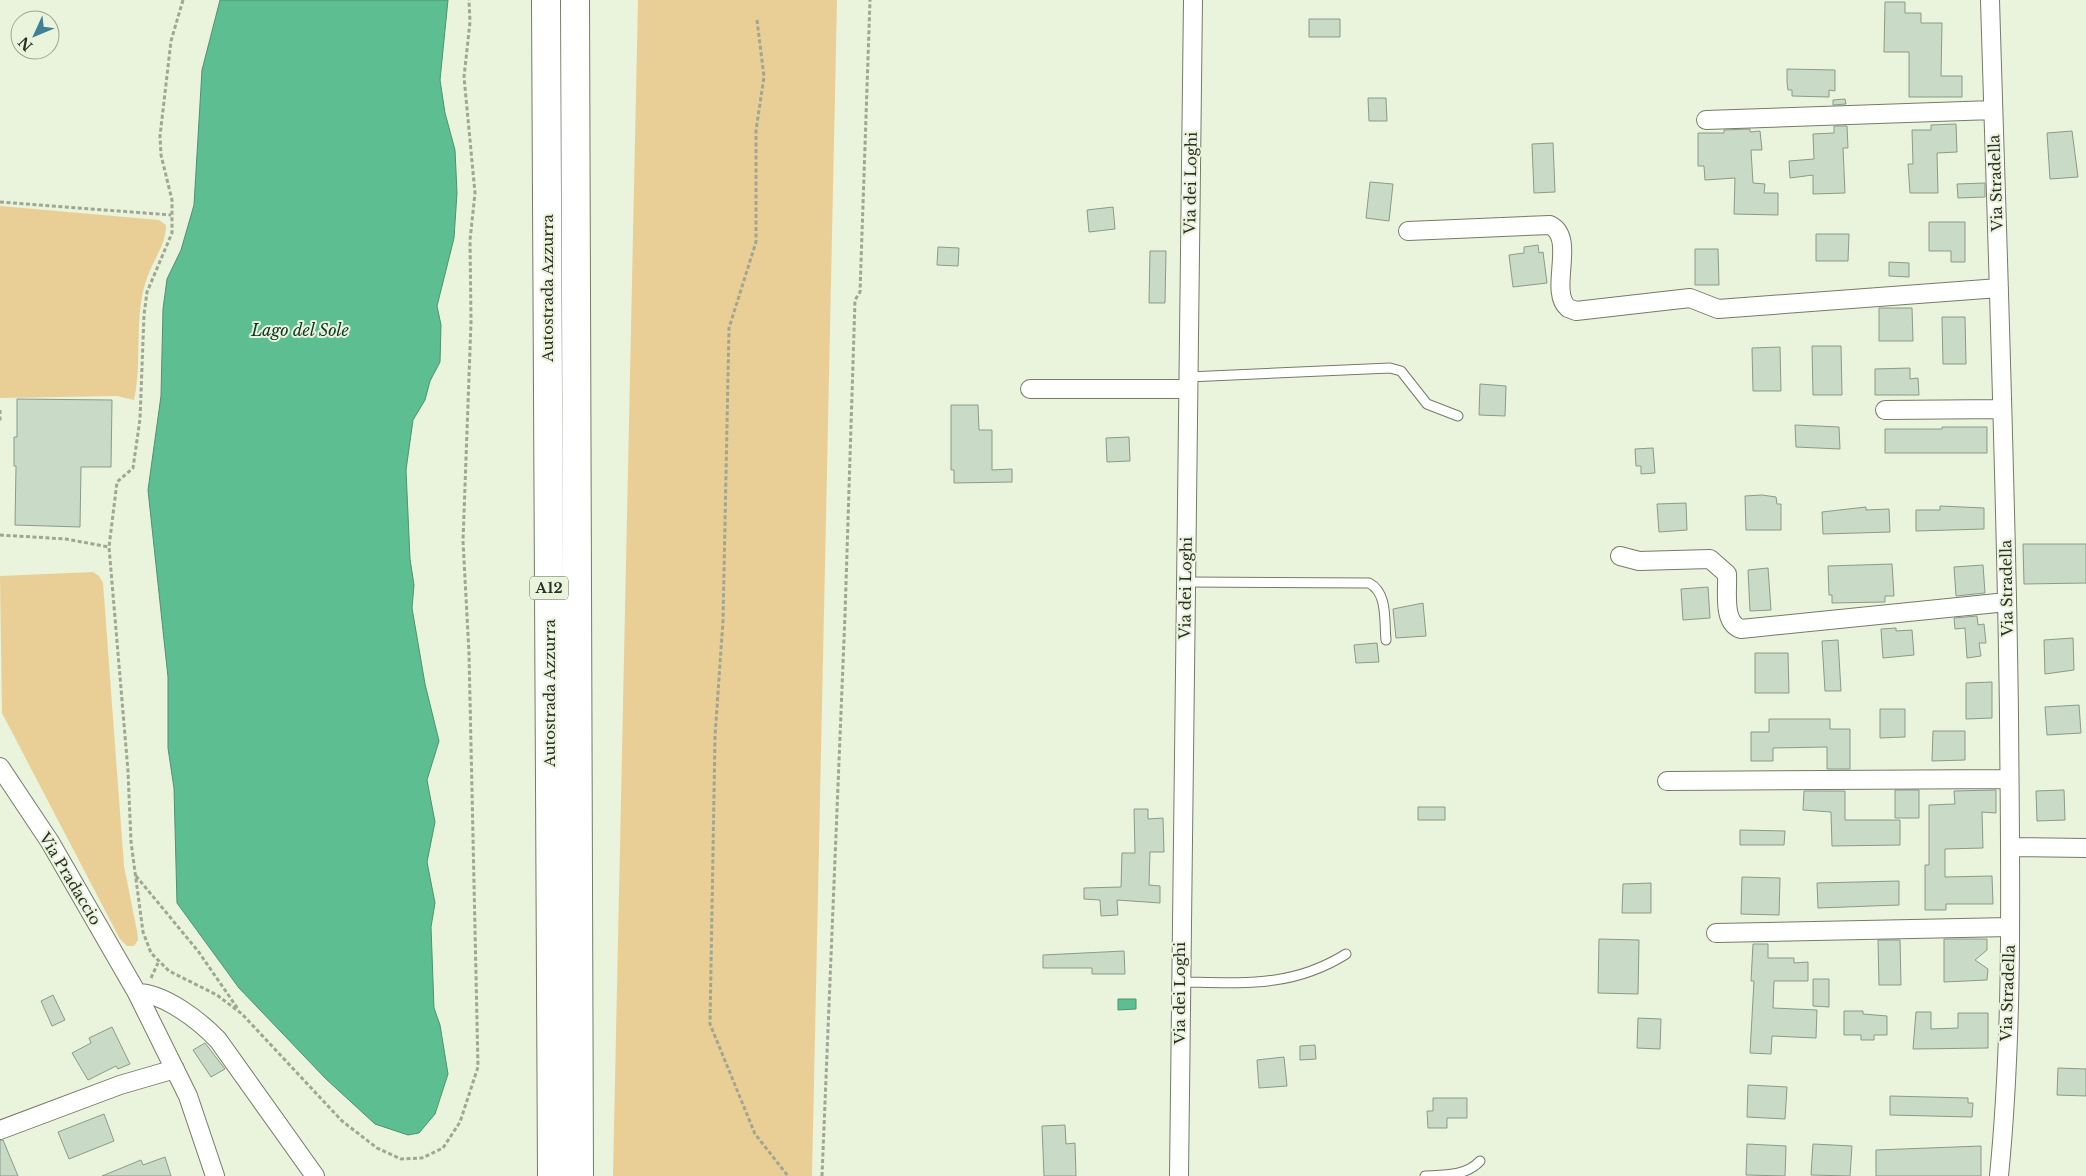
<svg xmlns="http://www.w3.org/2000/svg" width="2086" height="1176" font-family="'Libre Baskerville',serif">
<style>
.green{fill:#e9cf95}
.water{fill:#5cbe91;stroke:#4e9371}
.building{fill:#c9dac7;stroke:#8a9b89}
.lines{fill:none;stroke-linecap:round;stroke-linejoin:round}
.service-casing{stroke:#747c67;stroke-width:11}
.minor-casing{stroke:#747c67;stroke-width:20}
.motorway-casing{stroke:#747c67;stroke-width:30}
.path{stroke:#a0a694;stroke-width:3;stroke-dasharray:4 2.5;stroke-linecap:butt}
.service{stroke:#fff;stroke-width:9}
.minor{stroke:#fff;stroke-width:18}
.motorway{stroke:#fff;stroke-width:28}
.labels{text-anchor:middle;stroke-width:4;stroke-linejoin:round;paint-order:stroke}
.shield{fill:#eaf3db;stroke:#656a5c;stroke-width:1}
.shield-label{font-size:14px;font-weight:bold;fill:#2c2f26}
.street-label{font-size:15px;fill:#2c2f26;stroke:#eaf3db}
.water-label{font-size:16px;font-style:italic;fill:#093523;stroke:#eaf3db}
</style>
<rect width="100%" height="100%" fill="#eaf3db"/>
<path class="green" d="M638 0H837L812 1176H613Z
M0 206 159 220 166 225C166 245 153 260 147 278 133 317 143 360 134 400L117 396 0 398Z
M93 572 99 576 103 583 124 866 137 931 138 940 134 946H127L120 939 2 713 0 576Z"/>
<path class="water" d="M220 0H448L440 80 445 113 455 150 457 193 454 238 437 306 441 325 440 362 430 381 425 400 413 420 406 470 410 559 414 585 412 608 425 684 439 741 427 780 435 822 427 862 435 903 431 927 434 1008 440 1025 448 1074 435 1114 419 1133 408 1135 375 1124 326 1079 239 988 177 903 174 788 168 748V677L148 490 161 396 163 309 167 279 181 250 194 205 202 70Z
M1118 999H1136V1009L1118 1010Z"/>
<path class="building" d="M1885 2H1905V13H1921V23H1942L1941 76H1962V97H1909V52H1884Z
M1309 19H1340V37H1309Z
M1787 69 1835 70V91L1829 90V97L1792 96V90H1788L1787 82Z
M1368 98H1386L1387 121H1369Z
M1845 99 1846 104 1833 105V100Z
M1956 124 1957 152 1937 153 1938 193H1910L1908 164H1913L1912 130H1931V125Z
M1834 126H1847L1848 148H1843L1845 193 1813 194V175L1790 178 1789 161 1814 159 1813 134 1834 133Z
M1750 129V132L1760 131 1762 150H1751L1753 183 1765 184 1764 193H1778V215L1734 214 1735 178 1705 180 1704 166H1698V133H1724V130Z
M2072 131 2078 177 2050 179 2047 133Z
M1553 143 1555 192 1534 193 1532 144Z
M1370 182 1393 184 1389 221 1366 218Z
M1985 183V197L1958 198 1957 184Z
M1113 207 1115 229 1089 232 1087 210Z
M1929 222H1965V262H1951V251H1929Z
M1816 234H1849L1848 261H1816Z
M1538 245 1539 253 1543 252 1547 283 1513 287 1509 255 1524 253V247Z
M938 247 959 248 958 266 937 265Z
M1695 249H1718L1719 285H1695Z
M1150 251H1166L1165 303H1149Z
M1889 262 1909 263V277L1889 276Z
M1879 308H1912L1913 341H1879Z
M1942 317H1965L1966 364H1943Z
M1812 346H1841L1842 395H1813Z
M1780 347 1781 391H1753L1752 348Z
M1910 368V379L1918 378 1919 395H1875V369Z
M1480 384 1506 386 1505 416 1479 415Z
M17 399 112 400 111 467H81L80 527 15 525 16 466H14V437H17Z
M951 405H978L979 430H992V470L1012 469V482L954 483V470H951Z
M1795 425 1839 427 1840 449 1796 447Z
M1942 427H1987V453H1885V429H1942Z
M1129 437 1130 461 1107 462 1106 438Z
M1653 448 1655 473 1641 474V466H1636L1635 449Z
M1762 495 1776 497 1777 504H1781V530H1746L1745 496Z
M1686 503 1687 530 1659 532 1657 504Z
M1940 506 1984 508V529L1916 531V510H1940Z
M1866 507V510L1889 509 1890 532 1823 534 1822 512Z
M2023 544H2086V583L2024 584Z
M1892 564 1894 596H1885V602L1832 603V595H1829L1828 566Z
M1983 565 1985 593 1956 596 1954 567Z
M1768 568 1771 610 1750 611 1748 570Z
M1708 587 1710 618 1683 620 1681 589Z
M1423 603 1426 636 1396 638 1393 609Z
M1977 616 1978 625 1984 624 1986 643H1979L1981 656 1967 658 1965 628 1955 629 1954 618Z
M1896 628V631L1912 630 1914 655 1883 658 1881 629Z
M2073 638 2074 670 2045 674 2044 640Z
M1838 640 1841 691H1825L1822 641Z
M1377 643 1379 662 1356 663 1354 645Z
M1755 653H1788L1789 693H1755Z
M1992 682V718L1966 719V683Z
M2079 705 2081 733 2047 735 2045 707Z
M1880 709H1905V737L1880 738Z
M1769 719H1830V729H1850V769H1827V747L1773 748V761H1751V732H1769Z
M1933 731H1965V760L1932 761Z
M1895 790H1919V818H1895Z
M1996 790V813L1982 812 1983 848 1945 849V877L1992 876 1993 904H1946V910H1925V865H1929V805L1955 804 1954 791Z
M2064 790 2065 820 2037 821 2036 791Z
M1804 791H1845V820H1900V845L1832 846 1831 812 1803 810Z
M1418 807H1445V820H1418Z
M1134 809H1148V819L1163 818 1164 852H1150L1149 885 1160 886V903L1117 900 1118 915 1101 916 1100 900 1084 899V888L1121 887 1122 853H1135Z
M1740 830 1785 831 1784 845H1740Z
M1742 877 1780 878 1779 915 1741 914Z
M1899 881V905L1818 908 1817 883Z
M1651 883V913H1622L1623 884Z
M1599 939 1639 940 1638 994 1598 993Z
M1944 939H1987V950L1975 960 1988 969 1987 980 1944 982Z
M1878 940H1900L1901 985H1879Z
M1753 944H1768V958H1794V963L1808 962V981H1774L1773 1008 1817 1010 1816 1038 1772 1036 1771 1054 1750 1053 1754 981H1751Z
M1124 951 1125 974H1092V968H1043V955Z
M1813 979H1829V1007L1813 1006Z
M53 995 65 1020 52 1026 41 1001Z
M1844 1011H1863V1014L1887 1016V1035H1874V1040H1861V1035H1844Z
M1916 1012H1931V1029L1958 1028V1013H1988V1048L1913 1049Z
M1638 1018 1661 1019 1660 1049 1637 1048Z
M112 1027 130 1064 118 1069 116 1066 88 1080 72 1053 91 1043 89 1038Z
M205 1043 225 1069 211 1077 193 1050Z
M1315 1045 1316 1059 1300 1060V1046Z
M1284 1057 1287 1086 1259 1088 1257 1060Z
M2058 1068 2086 1069V1096L2057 1095Z
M1748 1085 1787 1087 1785 1119 1747 1117Z
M1890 1096 1968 1098V1103H1973L1972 1117 1890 1115Z
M1433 1098H1467V1118H1447V1128H1428L1427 1111H1433Z
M104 1114 114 1141 69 1159 58 1132Z
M1065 1125 1066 1144 1075 1143 1076 1176H1044L1042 1126Z
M0 1140H3L18 1176H0Z
M1747 1144 1786 1146 1785 1176 1746 1175Z
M1813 1144 1852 1146 1850 1176 1811 1175Z
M1981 1146V1176H1876V1150Z
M165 1157 171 1176H102L141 1160 143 1165Z"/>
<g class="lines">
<g class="service-casing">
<path id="service" d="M1188 377 1390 368 1401 371 1427 404 1458 416
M1187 582 1369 583C1388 593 1384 620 1386 640
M1180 982C1242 983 1292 988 1346 954
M1425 1176C1445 1175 1466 1176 1480 1161"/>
</g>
<g class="minor-casing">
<path id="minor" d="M1990 0C1997 238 2006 477 2009 715 2010 869 2014 1023 1999 1176
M1706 120 1993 110
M1408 231 1550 225C1577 238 1548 291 1568 308L1576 311 1690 298 1718 309 1999 288
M1030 389H1188
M1885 410 2002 409
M1620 556 1639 561 1710 559 1727 574C1728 591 1722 623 1741 629L2007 602
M0 767 50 842 137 993 188 1096 215 1176
M1667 781 2009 779
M2011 847 2086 848
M1716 933 2010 927
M137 993C164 993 200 1021 218 1040L315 1176
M0 1130 120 1085 175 1069
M1179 1176 1193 0"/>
</g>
<g class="motorway-casing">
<path id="motorway" d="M546 0 552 1176
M575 0 579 1176"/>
</g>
<path class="path" d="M183 0 171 41 160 136 161 155 172 200V233L147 292 144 315 140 419 133 468 117 482 109 547 128 771 131 842 143 932 151 953 169 971 217 995 242 1014 342 1121 377 1148 401 1159 422 1158 443 1148 460 1122 478 1067 469 653 463 541 471 322 470 240 475 193 464 77 470 22 469 0
M757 20 764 77 756 130V242L729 328 723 621 715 736 710 1024 755 1134 788 1176
M0 202 171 215
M0 410V421
M0 535 66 539 109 547
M136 876 198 951 238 1009
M151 978 158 963
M822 1176 845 615 855 300 860 292 870 0"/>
<use href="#service" class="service"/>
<use href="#minor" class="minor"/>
<use href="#motorway" class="motorway"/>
</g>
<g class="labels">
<rect class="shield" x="530" y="576.5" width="38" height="23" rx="4"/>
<g class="shield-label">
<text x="549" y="593">A12</text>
</g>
<g class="street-label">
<text transform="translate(1191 183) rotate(-89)" y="5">Via dei Loghi</text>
<text transform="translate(1996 183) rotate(-92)" y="5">Via Stradella</text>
<text transform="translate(548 288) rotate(-90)" y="5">Autostrada Azzurra</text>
<text transform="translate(1186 588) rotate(-89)" y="5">Via dei Loghi</text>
<text transform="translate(2007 588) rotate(-91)" y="5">Via Stradella</text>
<text transform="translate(550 693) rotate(-90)" y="5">Autostrada Azzurra</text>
<text transform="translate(70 879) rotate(59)" y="5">Via Pradaccio</text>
<text transform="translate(1180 993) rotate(-90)" y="5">Via dei Loghi</text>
<text transform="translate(2008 993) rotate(-88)" y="5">Via Stradella</text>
</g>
<g class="water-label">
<text x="300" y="336">Lago del Sole</text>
</g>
</g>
<g transform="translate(35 35) rotate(226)"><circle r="24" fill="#eaf3db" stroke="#9ea593"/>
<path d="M0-4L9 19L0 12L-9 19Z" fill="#3f8193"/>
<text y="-8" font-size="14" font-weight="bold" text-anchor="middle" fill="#2c2f26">N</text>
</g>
</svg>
